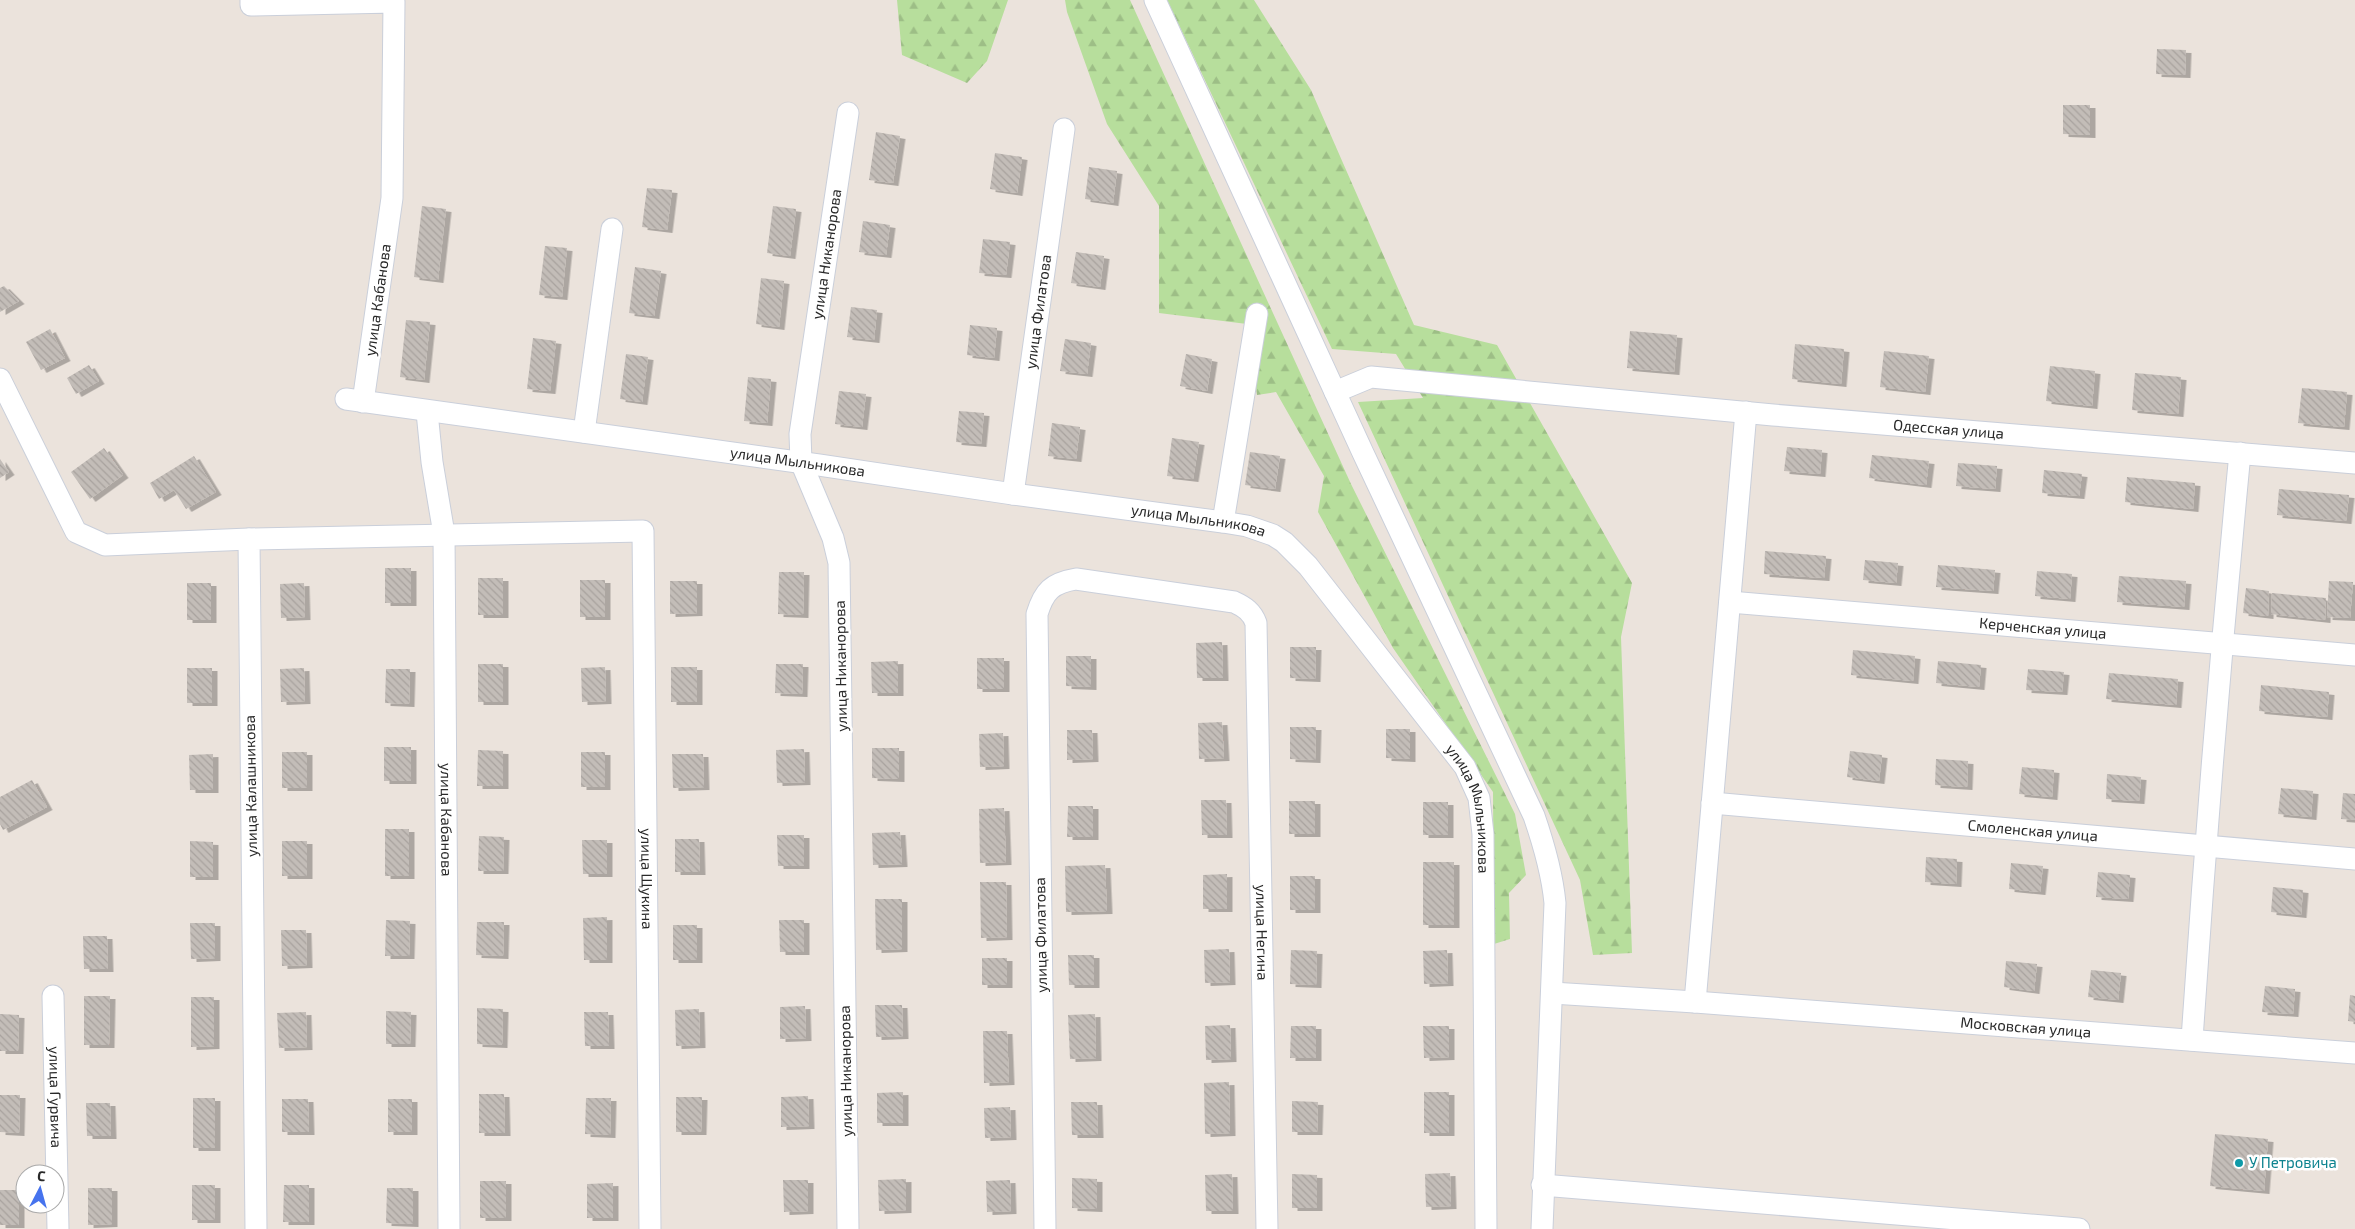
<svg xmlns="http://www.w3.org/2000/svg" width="2355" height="1229" font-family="'Exo 2',sans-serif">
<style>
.forest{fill:url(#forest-firs)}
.building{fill:url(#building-back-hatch);filter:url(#shadow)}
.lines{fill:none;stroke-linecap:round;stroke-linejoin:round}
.minor-casing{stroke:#cacfda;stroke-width:23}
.minor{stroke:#fff;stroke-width:21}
.culture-dot{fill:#0f9aa8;stroke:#fff;stroke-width:2}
.labels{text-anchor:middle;stroke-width:5;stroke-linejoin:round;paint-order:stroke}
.street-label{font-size:15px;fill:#292929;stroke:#fff}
.culture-label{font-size:15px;fill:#0d838f;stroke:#fff;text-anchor:start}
</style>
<defs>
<pattern id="forest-firs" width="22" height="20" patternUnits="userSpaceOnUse" patternTransform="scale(1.25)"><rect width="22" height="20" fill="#b7de9c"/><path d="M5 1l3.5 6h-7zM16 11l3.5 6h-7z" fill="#9dbe86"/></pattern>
<pattern id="building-back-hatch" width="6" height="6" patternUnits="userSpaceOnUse" patternTransform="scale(1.25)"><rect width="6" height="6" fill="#c3bdb8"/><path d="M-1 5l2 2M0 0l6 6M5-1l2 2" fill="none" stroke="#a8a29e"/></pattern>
<filter id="shadow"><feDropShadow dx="5.5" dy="3" stdDeviation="0" flood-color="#0004"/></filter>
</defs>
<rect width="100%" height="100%" fill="#ebe3dc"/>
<path class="forest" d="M897 0H1008L987 61 967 83 902 55Z
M1065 0H1130L1351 484 1515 814 1526 875 1509 893 1510 939 1494 944 1493 792 1393 648 1318 512 1324 476 1276 392 1257 395 1247 324 1159 313V206L1107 124 1067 12Z
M1167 0H1254L1311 90 1414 325 1497 345 1632 583 1621 637 1632 953 1593 955 1580 880 1358 402 1423 398 1396 354 1332 349Z"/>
<path class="building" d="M2157 49 2186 50 2185 75 2156 74Z
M2063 105H2090V135L2063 134Z
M876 132 900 136 893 183 869 180Z
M995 153 1022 157 1017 193 990 189Z
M1089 167 1117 171 1113 203 1085 199Z
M647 188 672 190 667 230 642 227Z
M422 206 446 209 438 280 414 277Z
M773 206 796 209 790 256 767 253Z
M863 221 890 225 886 255 859 252Z
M983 239 1010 242 1006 275 979 273Z
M545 246 567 248 562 297 539 295Z
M1076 252 1104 256 1100 287 1071 283Z
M635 267 661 271 654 316 629 313Z
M761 278 784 281 779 327 756 324Z
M4 286 19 301 0 312V288Z
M851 307 877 310 874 340 847 337Z
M406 320 430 322 424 380 400 377Z
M970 325 997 328 994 358 967 355Z
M50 329 65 358 41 370 26 342Z
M1630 331 1677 335 1674 372 1627 368Z
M533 338 556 341 550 391 527 389Z
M1065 339 1091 343 1087 374 1060 371Z
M1795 344 1844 349 1841 384 1792 379Z
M1884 351 1929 356 1925 392 1880 387Z
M626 354 648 357 642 402 620 399Z
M1186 354 1212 359 1207 391 1180 386Z
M89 365 99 381 76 394 67 378Z
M2050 366 2095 371 2092 406 2046 401Z
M2135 373 2181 377 2178 414 2132 410Z
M748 377 771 379 767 423 744 421Z
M2302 388 2347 392 2344 427 2298 423Z
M839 391 866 394 862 427 835 424Z
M959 411 984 413 981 444 956 442Z
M1052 423 1080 427 1076 459 1048 456Z
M1172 438 1199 442 1193 479 1167 476Z
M1787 447 1822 450 1820 474 1784 471Z
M104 448 123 475 90 499 71 472Z
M1250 452 1280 456 1275 489 1245 485Z
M1872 455 1929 461 1926 485 1869 478Z
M194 456 216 492 186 509 174 490 159 499 150 483Z
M0 459 9 472 0 478Z
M1958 463 1997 466 1995 489 1956 486Z
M2044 470 2082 474 2079 496 2042 493Z
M2127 477 2195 483 2193 509 2125 502Z
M2279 489 2349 495 2346 521 2277 515Z
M1765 551 1826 556 1824 578 1764 574Z
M1865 560 1898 563 1896 583 1863 580Z
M1938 565 1995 570 1993 591 1936 587Z
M385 568H411V603H385Z
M2037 571 2072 574 2070 599 2035 596Z
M779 572H804L803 615 778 614Z
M2119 576 2186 581 2184 607 2117 602Z
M478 578H503V615H478Z
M580 580H605V617H580Z
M670 581H697V613L670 614Z
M2329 581 2353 582 2350 618 2327 617Z
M187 583H211V620H187Z
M304 583 305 617 281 618 280 584Z
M2246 588 2269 591 2268 616 2243 613Z
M2272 593 2326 598 2325 620 2271 614Z
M1222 642 1223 678H1197L1196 643Z
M1290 647H1316L1315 679 1290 678Z
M1853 650 1915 656 1913 681 1851 675Z
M1066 656H1091V687L1066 686Z
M977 658H1004V689H977Z
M898 661V693H872L871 662Z
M1938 661 1981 665 1979 687 1936 683Z
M478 664H503V702H478Z
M776 664H803L802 694 775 693Z
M605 667 606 701 582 702 581 668Z
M671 667H697V702H671Z
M187 668H212V703H187Z
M304 668 305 701 281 702 280 669Z
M386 669H410L409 704 385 703Z
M2028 669 2064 672 2062 692 2026 690Z
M2109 673 2178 679 2176 705 2106 699Z
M2261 685 2329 692 2327 717 2259 711Z
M1222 722 1224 758 1199 759 1198 723Z
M1290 727H1316L1315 760 1290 759Z
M1386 729H1410V759L1386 758Z
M1067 730H1092L1093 759 1067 760Z
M1003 733 1004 766 980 767 979 734Z
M384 747H411V781H384Z
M872 748H899V779L872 778Z
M804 749 805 782 777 783 776 750Z
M478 750 503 751V786H477Z
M1850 751 1882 755 1879 781 1847 777Z
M282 752H307V788H282Z
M581 752H605V787H581Z
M213 754V790H190L189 755Z
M672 754H703L704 787 673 788Z
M1936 759 1968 761 1967 787 1935 785Z
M2022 767 2054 770 2052 797 2019 794Z
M2107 774 2141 777 2139 801 2106 799Z
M32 780 47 807 3 830 0 824V797Z
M2281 788 2313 791 2311 817 2278 814Z
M2343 793 2355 794V820L2341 819Z
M1201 800H1226L1227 835H1202Z
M1289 801H1315V834H1289Z
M1423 802H1448V835H1423Z
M1068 806H1093V837H1067Z
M1004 808 1006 862 980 863 979 809Z
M385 829H409V876H385Z
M900 832 902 864 873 865 872 833Z
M777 835H804V866H778Z
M479 836 504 837 503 871H478Z
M675 839H699L700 872H675Z
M582 840H607V874H583Z
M190 841 213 842V877H190Z
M282 841H307V876H282Z
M1926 857 1957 859 1956 884 1925 882Z
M1423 862H1454V925H1423Z
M2011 863 2043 866 2040 892 2009 889Z
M1105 865 1107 911 1066 912 1065 866Z
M2098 872 2130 875 2128 899 2096 897Z
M1227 874V909H1203V875Z
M1290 876H1315V910H1290Z
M980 882H1006L1007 937 981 938Z
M2273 887 2303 890 2301 915 2271 912Z
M875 899H902V949L876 950Z
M607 917V960H584L583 918Z
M386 920 410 921 409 956H385Z
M779 920H804V952H780Z
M477 922H504L503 956 476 955Z
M190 923H215V958L191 959Z
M673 925H697V960H673Z
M281 930H306L307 965 282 966Z
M83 936H107L108 969H84Z
M1229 949 1230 982 1205 983 1204 950Z
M1291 950 1317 951 1316 985 1290 984Z
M1447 950 1448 983 1424 984 1423 951Z
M1068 955H1094V985H1069Z
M982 958H1007V985H982Z
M2006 961 2037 964 2034 991 2004 987Z
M2091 970 2121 973 2118 1000 2088 997Z
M2265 986 2295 989 2293 1014 2262 1012Z
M2350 995 2355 996V1022L2348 1021Z
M84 996H110L109 1045H84Z
M191 997H214V1046L191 1047Z
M875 1005H902L903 1036 876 1037Z
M805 1006 806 1038 780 1039V1007Z
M477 1008 503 1009 502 1045 477 1044Z
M699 1009 700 1045 676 1046 675 1010Z
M386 1011 411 1012 410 1044H386Z
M306 1012 307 1047 279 1048 277 1013Z
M584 1012H608L609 1046H585Z
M0 1014 19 1015 18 1051H0Z
M1095 1014 1096 1058 1070 1059 1068 1015Z
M1230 1025 1231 1059 1206 1060 1205 1026Z
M1291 1026H1316V1058H1290Z
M1423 1026H1449V1057L1424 1058Z
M983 1031H1007L1009 1082 984 1083Z
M1229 1082 1230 1133 1205 1134 1204 1083Z
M903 1092V1123H877V1093Z
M1424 1092H1449V1133H1424Z
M479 1094H504L505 1133H479Z
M0 1095H20L19 1133 0 1132Z
M808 1096 809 1126 781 1127V1097Z
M676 1097H702L701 1132H676Z
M193 1098H215V1148H193Z
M586 1098H611L610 1135 585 1134Z
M282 1099H308L309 1132H282Z
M388 1099H412V1132H388Z
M1292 1101 1318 1102 1317 1132H1292Z
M1071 1102H1097L1098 1135H1072Z
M86 1103H110L111 1136H87Z
M1010 1107 1011 1137 985 1138 984 1108Z
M2215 1134 2268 1139 2264 1191 2210 1186Z
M1450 1173 1451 1206 1426 1207 1425 1174Z
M1232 1174 1233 1211H1206L1205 1175Z
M1292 1174 1317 1175V1208H1292Z
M1072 1178 1097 1179V1209L1072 1208Z
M906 1179V1210L879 1211 878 1180Z
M783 1180H808V1211L784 1212Z
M1010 1180 1011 1211 987 1212 986 1181Z
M480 1181H506V1218H480Z
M613 1183V1218H587V1184Z
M192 1185H215V1220H192Z
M284 1185H309V1222H283Z
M88 1188H112V1224L88 1225Z
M387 1188H413V1224L386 1223Z
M0 1190H19V1225H0Z"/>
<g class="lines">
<g class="minor-casing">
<g id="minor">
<path d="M251 0V5L394 2 392 198 363 402"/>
<path d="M1155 0 1363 453 1534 816C1544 845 1552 872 1555 903L1542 1229"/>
<path d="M0 379 76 532 105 545 249 539"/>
<path id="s1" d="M1335 392 1371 377 1773 415 2355 463"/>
<path id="s2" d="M346 399 819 465 1013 494 1223 522 1247 526 1273 535 1284 542 1308 566 1465 767 1479 798 1483 834 1486 1229"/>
<path id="s3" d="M427 412 432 462 444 534 449 1229"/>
<path d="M584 432 612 229"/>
<path id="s4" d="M1013 494 1064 129"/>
<path d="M1223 522 1257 314"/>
<path id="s5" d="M1730 602 2355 655"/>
<path id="s6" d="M1712 803 2355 859"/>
<path id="s7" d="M1552 993 1695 1002 2355 1053"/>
<path id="s8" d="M53 996 58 1229"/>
<path d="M1695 1002 1746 412"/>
<path d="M2192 1040C2205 844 2221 649 2240 453"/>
<path d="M1542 1185 2079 1229"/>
<path id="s9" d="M256 1229 249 539 643 531 650 1229"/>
<path id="s10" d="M848 1229 839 563 833 538 801 462 800 434 848 113"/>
<path id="s11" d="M1045 1229 1037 614C1044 591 1052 583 1076 579L1234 602C1245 607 1252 612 1256 623L1267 1229"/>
</g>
</g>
<use href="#minor" class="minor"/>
</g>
<circle class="culture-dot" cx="2239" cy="1163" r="5"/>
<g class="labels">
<g class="street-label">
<text dy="5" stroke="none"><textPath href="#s10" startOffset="984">улица Никанорова</textPath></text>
<text transform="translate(378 300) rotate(-82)" y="5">улица Кабанова</text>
<text dy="5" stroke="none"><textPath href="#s4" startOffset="184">улица Филатова</textPath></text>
<text dy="5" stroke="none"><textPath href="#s1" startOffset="619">Одесская улица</textPath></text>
<text dy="5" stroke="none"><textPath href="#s2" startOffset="456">улица Мыльникова</textPath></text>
<text dy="5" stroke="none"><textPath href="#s2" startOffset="861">улица Мыльникова</textPath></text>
<text dy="5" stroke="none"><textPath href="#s5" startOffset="314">Керченская улица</textPath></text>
<text transform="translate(841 666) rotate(-91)" y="5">улица Никанорова</text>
<text transform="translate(251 786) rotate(-91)" y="5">улица Калашникова</text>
<text dy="5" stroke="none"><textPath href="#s2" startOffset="1281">улица Мыльникова</textPath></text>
<text dy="5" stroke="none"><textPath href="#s3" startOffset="409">улица Кабанова</textPath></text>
<text dy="5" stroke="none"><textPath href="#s6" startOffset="322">Смоленская улица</textPath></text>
<text dy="5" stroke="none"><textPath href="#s9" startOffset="1432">улица Щукина</textPath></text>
<text dy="5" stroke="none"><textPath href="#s11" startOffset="1172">улица Негина</textPath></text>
<text transform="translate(1041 935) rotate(-91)" y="5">улица Филатова</text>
<text dy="5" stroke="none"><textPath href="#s7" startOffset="475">Московская улица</textPath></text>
<text transform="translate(846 1071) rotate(-91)" y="5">улица Никанорова</text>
<text dy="5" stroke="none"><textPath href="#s8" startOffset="101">улица Гурвича</textPath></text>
</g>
<g class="culture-label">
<text x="2249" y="1168">У Петровича</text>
</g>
</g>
<g transform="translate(40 1189) rotate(6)"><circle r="24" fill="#ffffff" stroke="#a9a9a9"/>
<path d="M0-4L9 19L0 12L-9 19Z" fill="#4673ee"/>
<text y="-8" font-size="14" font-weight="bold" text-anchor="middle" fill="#292929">С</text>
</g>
</svg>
